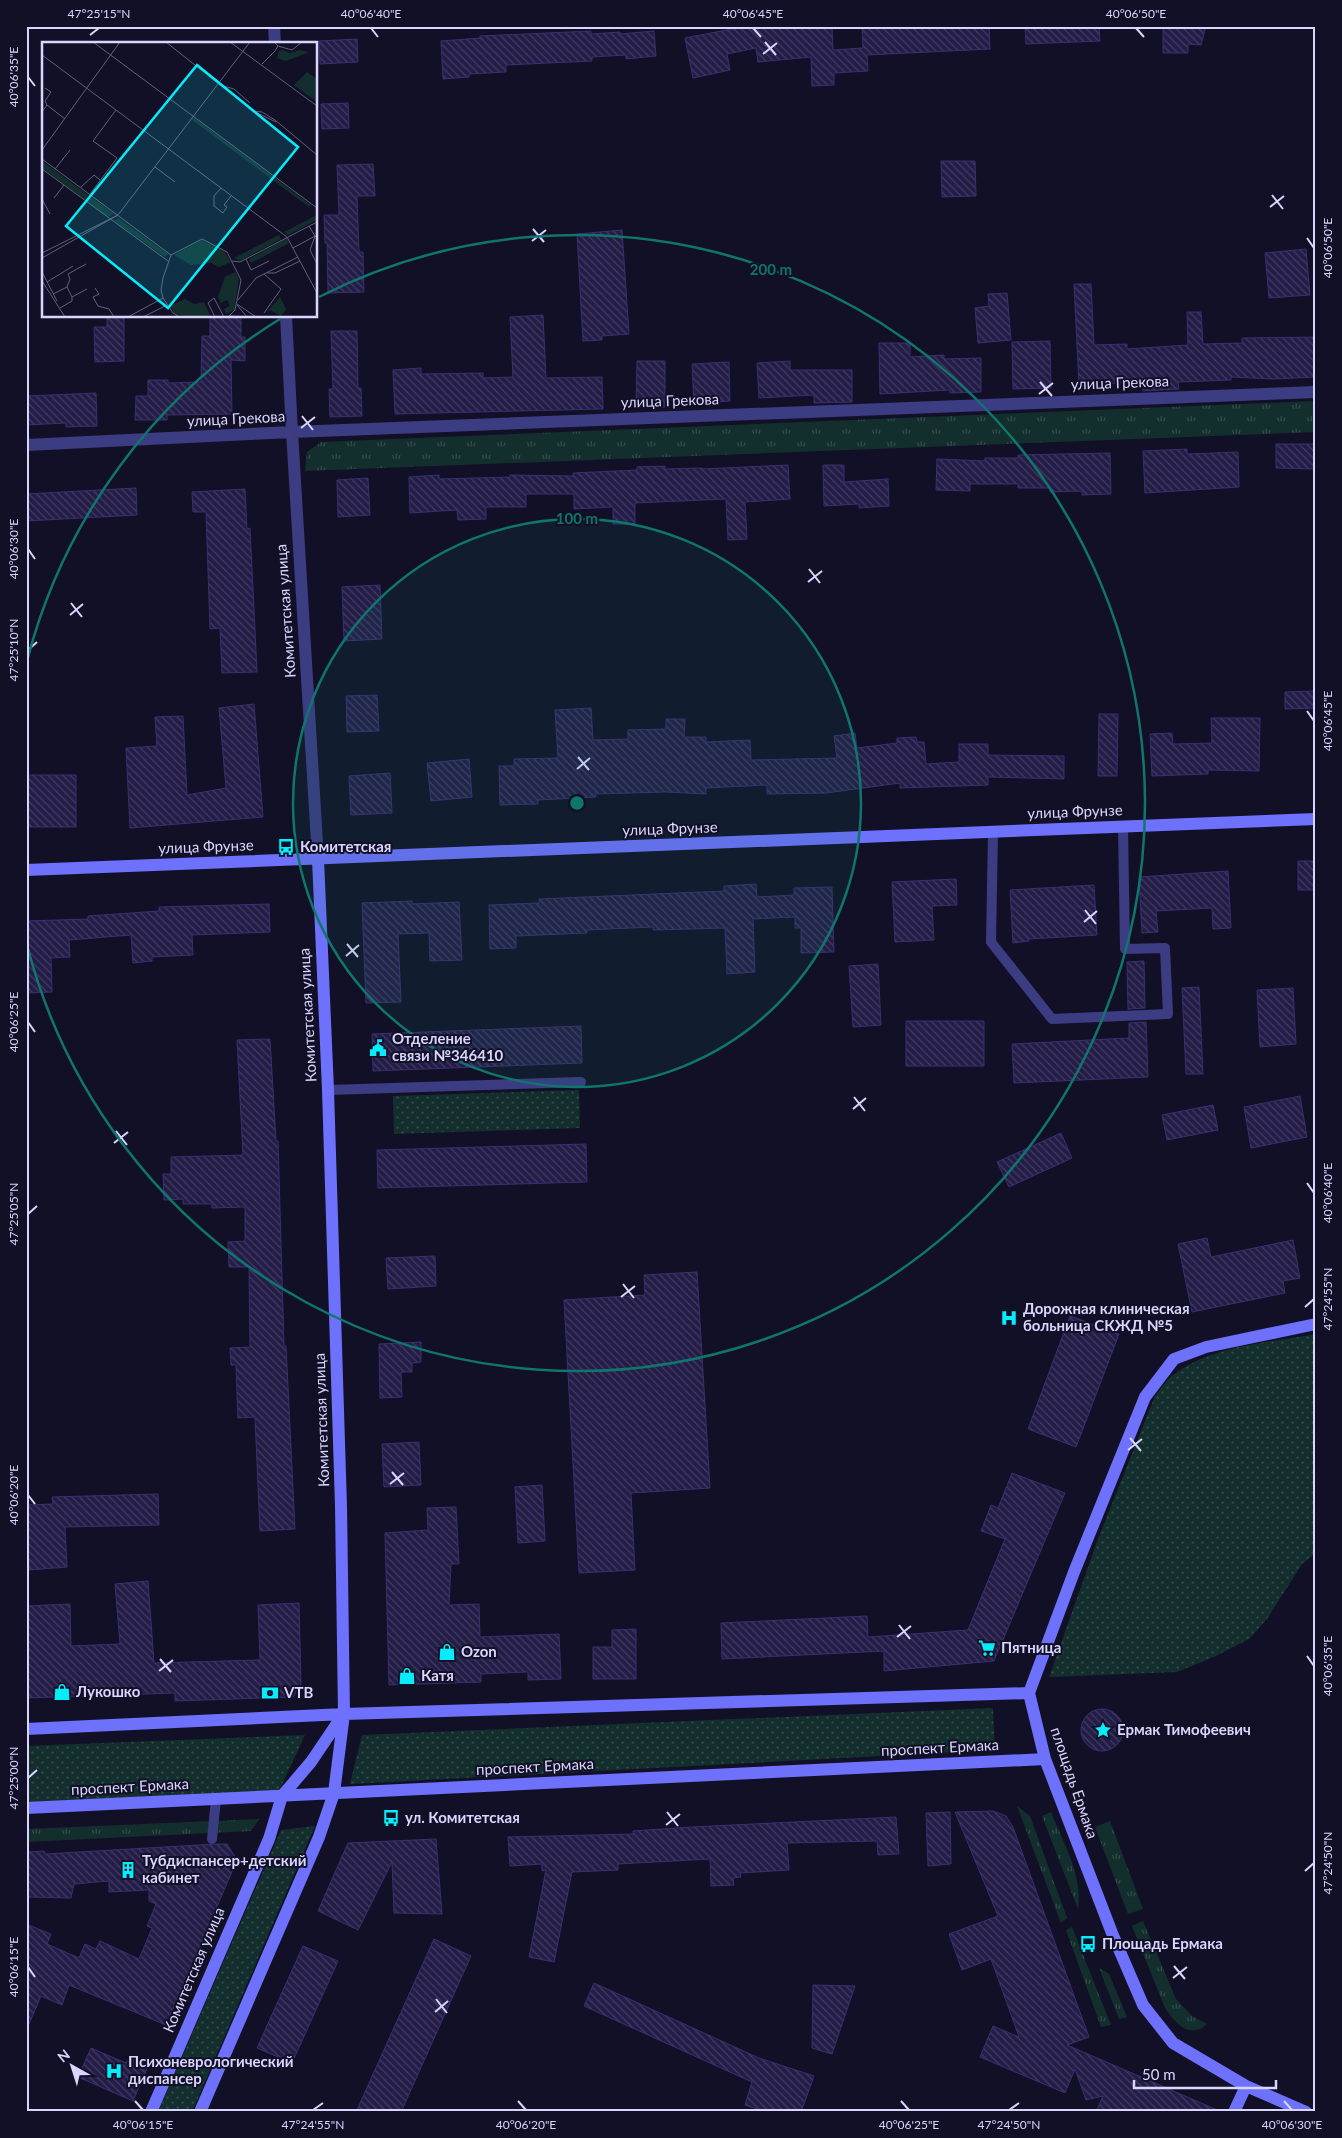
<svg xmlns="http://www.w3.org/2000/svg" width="1342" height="2138" font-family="Lato,sans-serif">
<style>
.grass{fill:url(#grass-tufts)}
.park{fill:url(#park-dots)}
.building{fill:url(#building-back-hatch);stroke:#392f72}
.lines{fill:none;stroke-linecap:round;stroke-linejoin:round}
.lane{stroke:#3c3c83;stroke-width:10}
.street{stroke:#3c3c83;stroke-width:12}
.secondary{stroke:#6e71fc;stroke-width:12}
.ticks{fill:none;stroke:#d8d5fe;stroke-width:2}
.ring{fill:none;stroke:#0f766e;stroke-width:2.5}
.labels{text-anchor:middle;stroke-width:4;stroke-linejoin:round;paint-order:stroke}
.street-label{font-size:15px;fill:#d8d5fe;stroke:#121026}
.poi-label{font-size:15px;font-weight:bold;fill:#d8d5fe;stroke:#121026;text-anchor:start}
.inset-road{fill:none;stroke:#615f7c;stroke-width:1}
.view{fill:#05ecfa;fill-opacity:0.15;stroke:#05ecfa;stroke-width:2.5}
.inset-edge{fill:none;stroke:#d8d5fe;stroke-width:2.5}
.centre{fill:#0f766e;stroke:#121026;stroke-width:2.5}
.ring-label{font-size:15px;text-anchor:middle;font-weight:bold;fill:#0f766e;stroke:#121026;stroke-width:4;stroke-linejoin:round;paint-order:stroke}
.neatline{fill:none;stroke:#d8d5fe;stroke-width:2}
.ticks-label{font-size:12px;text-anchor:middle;fill:#d8d5fe}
</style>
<defs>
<pattern id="grass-tufts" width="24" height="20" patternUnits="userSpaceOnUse" patternTransform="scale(1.25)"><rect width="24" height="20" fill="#132f2d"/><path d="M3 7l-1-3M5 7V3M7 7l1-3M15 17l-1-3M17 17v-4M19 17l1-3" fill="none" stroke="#354c4c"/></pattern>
<pattern id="park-dots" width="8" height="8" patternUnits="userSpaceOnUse" patternTransform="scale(1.25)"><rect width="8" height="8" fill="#132f2d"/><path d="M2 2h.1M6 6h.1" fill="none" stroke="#354c4c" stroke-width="1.8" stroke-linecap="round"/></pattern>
<pattern id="building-back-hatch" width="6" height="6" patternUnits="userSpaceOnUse" patternTransform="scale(1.25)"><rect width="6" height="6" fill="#231c46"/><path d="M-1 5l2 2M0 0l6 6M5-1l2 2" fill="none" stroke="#423c62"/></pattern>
</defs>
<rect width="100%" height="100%" fill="#121026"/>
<path class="grass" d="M1316 401V432L305 471 307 452 321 442Z
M1017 1806 1030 1816 1067 1918 1061 1923Z
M1051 1812C1063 1842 1083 1876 1078 1909L1042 1816Z
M259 1819 251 1831 26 1842V1829Z
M1110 1821 1143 1909 1128 1914 1095 1827Z
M1143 1921 1176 1999 1192 2016 1207 2024C1190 2040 1175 2023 1165 2008L1132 1926Z
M1072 1927 1111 2025 1101 2027 1066 1930Z
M1099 1968 1109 1974 1127 2017 1119 2019Z"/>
<path class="park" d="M579 1090 580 1128 394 1134 393 1096Z
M1316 1334V1553L1302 1564 1267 1619 1249 1639 1214 1657 1177 1672 1049 1677 1098 1539 1155 1396C1161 1389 1166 1380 1173 1375 1213 1345 1268 1343 1316 1334Z
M993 1708 995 1750 350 1784 362 1735Z
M305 1735 277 1795 26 1807V1746Z
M315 1826 192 2112H158L281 1830Z"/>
<path class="building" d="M772 26H832L833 50 863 48 862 26H989L990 49 867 55 868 71 834 73V85L812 86 811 57 758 62 756 48 727 54 730 70 693 78 685 38 742 27 743 29Z
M1025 26H1099L1100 41 1026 44Z
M1163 26H1206L1201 45 1188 44V53H1163Z
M591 31V34L620 32V34L654 31 656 56 626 59V55L592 57V61L506 65V72L469 74V77L443 79 441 41 480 38V36Z
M357 39 358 62 320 64 319 41Z
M348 103 349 128 322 129 321 104Z
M941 161H975L976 196 942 197Z
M373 164 375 196H357L359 252H363L364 292 328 293 327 243H325L324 215H339L337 165Z
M622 230 629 334 602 336V340L583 341 577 234Z
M1306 249 1310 295 1269 298 1265 253Z
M1074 284H1091L1094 345 1127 344V349L1188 345 1187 312H1201L1203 344 1242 343V338L1316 337V377L1273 379 1231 377V380L1178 382 1179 389 1143 391V382L1079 385Z
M1007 293 1011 340 978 343 975 308 989 306 988 294Z
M543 315 546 378 602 377 603 409 395 414 393 370 421 368V374L483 373V378L513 377 510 317Z
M210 316H241V337H245V361L231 360 232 414 167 415V420H135L136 396H148V380H168V383L201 382 202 336H210Z
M107 317H124V361L95 362 94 327H107Z
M331 331H357L358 388H361L362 416 330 417 329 389H333Z
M1050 341 1051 388 1013 389 1012 342Z
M879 343H910V357L944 355V359L981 358V392L950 393V390L880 394Z
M637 361H665V407H636Z
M790 361V370H852V402L814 403V395L759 398 757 363Z
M729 362 730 401 694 404 692 364Z
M96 393 97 426 66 427V423L26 425V396Z
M1276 444H1316V469L1276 468Z
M1187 449V454L1238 452 1239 487 1145 493 1143 451Z
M1110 453 1111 494 1082 495V491L1050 492V488H1018V484H970V491L936 490 937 459 985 461V458H1018V455Z
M788 465 790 499 745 502 747 539 728 540 726 499 635 503V524H613V507L574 509V494H526V507H486V519L458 520 457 510 410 513 409 477 439 475V479L510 477V475L573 476V473L637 470V467L665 466V469L702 468V469Z
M823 465H844V482L888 479 889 506 859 508V504L824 506Z
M368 478 370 515 338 517 337 480Z
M136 488 137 515 26 521V494Z
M245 489 247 529 250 528 257 672 222 673 220 628 210 629 206 512H193L192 492Z
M380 585 382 639 344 641 342 587Z
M1315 691 1316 708 1285 709V692Z
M377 695 379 731 347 732 346 696Z
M254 704 263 817 130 828 126 748 157 746 155 717 183 716 187 795 226 788 219 708Z
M591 708 593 740 628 739V730L666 729V719H685L684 737H706V742L750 740 751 760 837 758 834 736 855 733 857 748 897 743V738L916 737 917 742H924L926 764 959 762V744H988V755L1064 756V779L988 777V785L900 788V783L826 793 767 794V785L706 788V794L666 792 595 794 596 797 538 800V804L500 805 499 766H514V759L558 758 555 710Z
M1099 714H1118L1117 776H1098Z
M1211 718H1260L1259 771 1208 770V774L1152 776 1150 734 1172 733 1173 744 1212 743Z
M469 759 472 797 431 801 427 763Z
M390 773 392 813 351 815 349 776Z
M26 775H76V827H26Z
M1298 861H1316V890H1298Z
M1228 871 1231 928 1213 929 1212 908 1156 911 1158 932 1142 933 1139 877Z
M956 879 957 905 932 906 934 940 895 942 892 882Z
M756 884 757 897 794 895V888L832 887 834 952 801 953V928H795V917L753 919 755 972 727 974 725 928 653 930V927L587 930V933L516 936V948L490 949 489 905 539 903V899L724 891V886Z
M1094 885 1097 935 1029 939V941L1013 943 1010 890Z
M412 901V904L459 902 462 960 430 961 429 933 398 934 401 1002 366 1003 362 903Z
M269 904 270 932 192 935 193 955 152 957V961L133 963 131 935 69 940 70 957 51 958 52 992 26 993V921L88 919V916L159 911V907Z
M1144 961 1145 1008 1128 1009 1127 962Z
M878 964 881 1025 853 1027 849 966Z
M1199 987 1203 1074H1186L1182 988Z
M1293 988 1296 1044 1260 1047 1257 990Z
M906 1021H984V1066H906Z
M1146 1022 1148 1077 1014 1083 1012 1044 1129 1038V1023Z
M581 1026 582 1063 373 1071 372 1034Z
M270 1039 276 1141H278L284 1346H286L295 1529 260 1531 255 1417 238 1418 236 1365H231L230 1348 250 1347 249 1267H229L228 1242 245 1241V1207L212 1208V1204H183V1199L164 1200 163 1174H171V1157L243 1155 237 1040Z
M1300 1096 1307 1137 1251 1148 1244 1107Z
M1213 1105 1218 1130 1167 1140 1162 1115Z
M1061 1133 1072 1158 1009 1187 997 1162Z
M586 1144 587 1182 378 1188 377 1150Z
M1207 1238 1211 1257 1293 1240 1300 1278 1283 1281 1285 1293 1192 1312 1178 1244Z
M435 1256 436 1286 388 1289 386 1258Z
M697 1272 710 1488 631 1493 635 1570 579 1573 564 1300 645 1295 644 1275Z
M1070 1316 1119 1334 1076 1447 1028 1429Z
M421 1342V1362L412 1363V1372H401L402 1397 380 1398 379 1344Z
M419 1442 421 1485 384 1487 382 1444Z
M1012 1473 1065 1493 994 1661 884 1671V1651L722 1659 721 1623 867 1616 868 1637 968 1630 1005 1539 981 1531 991 1505 998 1508Z
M542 1485 545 1541 518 1543 515 1487Z
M158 1494 159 1525 65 1527 67 1567 29 1570V1560H26V1505L53 1504 52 1497Z
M456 1507 459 1564H451L449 1605 479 1604 480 1637 559 1634 561 1679 528 1680V1672L481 1674V1682L389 1685 385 1533 428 1530 427 1508Z
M148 1581 154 1663 260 1660 258 1605 299 1603 301 1684 293 1697 175 1701V1693L26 1698V1606L70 1604 71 1646 120 1644 115 1584Z
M636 1629V1679H593V1647H612V1630Z
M1081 1730a21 21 0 1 1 42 0a21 21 0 1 1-42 0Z
M993 1811 1006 1816 1013 1827 1089 2037 1067 2045 1222 2112H1096L1103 2096 1086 2100 1075 2069 1065 2093 980 2057 993 2026 1019 2037 991 1959 962 1970 949 1934 998 1916 955 1812Z
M950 1812 951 1864 928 1866 926 1813Z
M896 1817 899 1854 878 1855 877 1841 787 1843 789 1870 740 1873 741 1877 733 1878 734 1885 711 1886 710 1859 618 1864V1870L572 1872 554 1962 529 1957 546 1870 542 1871V1864L510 1866 508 1837 633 1834V1831L692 1827Z
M436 1839 442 1914 394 1913 392 1862 358 1930 318 1911 348 1843Z
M216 1844H227L237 1860 166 2025 69 1985 62 2005 41 1996 26 2031V1924L51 1934 47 1944 79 1958 85 1944 96 1949 100 1941 139 1959 152 1928 147 1926 156 1904 149 1901V1890L109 1892V1881L74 1884 71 1898 26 1897V1852L44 1851 45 1854Z
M434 1939 471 1956 401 2112H356Z
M303 1946 338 1961 292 2063 257 2048Z
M594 1983 759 2058 814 2076 801 2112H766L745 2105 752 2082 584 2006Z
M813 1985 855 1986 832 2054 812 2048Z
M91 2048 126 2063 130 2056 149 2064 133 2101 78 2077Z"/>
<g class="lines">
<path class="lane" d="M993 832 991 942 1052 1019 1168 1014 1165 948 1125 949 1123 827
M328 1090 581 1082
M212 1839 216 1799"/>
<path class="street" d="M274 26 275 44
M286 316 292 432 318 859
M26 445 292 432 1316 392"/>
<path class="secondary" d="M26 870 1316 819
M26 1729 344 1714 1029 1693
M26 1808 1045 1759
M151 2112 269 1839 282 1796 311 1762 342 1716
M200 2112 319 1837 334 1793 344 1714 341 1506 328 1090 318 859
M1234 2112 1246 2086
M1306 2112 1246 2086 1173 2043 1143 2005 1112 1933 1045 1759 1029 1693 1074 1572 1145 1397 1174 1359 1206 1347 1316 1324"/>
</g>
<path class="ticks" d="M371 28 378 37M753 28 761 37M1136 28 1144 37M90 35 99 28M765 42 776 55M763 54 777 43M28 77 35 86M1272 195 1283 209M1270 207 1284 196M533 229 544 242M1307 238 1314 248M532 241 546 230M1040 382 1052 396M1039 394 1053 383M302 416 313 430M301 428 315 417M28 549 35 559M809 569 820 583M808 582 822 571M71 603 82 617M70 615 83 604M28 650 37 642M1307 711 1314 721M578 757 589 770M577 769 590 758M1085 910 1096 924M1084 922 1097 911M347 944 358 957M346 956 359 945M28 1022 35 1032M854 1097 865 1111M853 1109 866 1098M116 1131 127 1145M114 1143 128 1132M1307 1183 1314 1193M28 1214 37 1206M623 1284 634 1298M621 1297 635 1286M1305 1307 1314 1299M1130 1438 1141 1451M1128 1450 1142 1439M392 1472 403 1485M390 1484 404 1473M28 1495 35 1504M899 1625 910 1639M897 1637 911 1626M1307 1656 1314 1666M160 1659 171 1672M159 1671 173 1660M28 1778 37 1770M667 1812 678 1826M666 1825 680 1814M1305 1871 1314 1863M1174 1966 1185 1979M28 1967 35 1977M1173 1978 1187 1967M436 1999 447 2013M435 2012 448 2001M135 2101 143 2110M518 2101 526 2110M901 2101 909 2110M1284 2101 1292 2110M313 2110 323 2103M1009 2110 1019 2103"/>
<circle cx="577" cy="803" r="284" fill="#0f766e" fill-opacity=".12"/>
<g class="ring">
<circle cx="577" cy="803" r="284"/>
<path d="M27 661A568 568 0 0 1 280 319M319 297A568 568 0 1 1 27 945"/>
</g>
<defs>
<g id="bus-bare" transform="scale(1.35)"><path d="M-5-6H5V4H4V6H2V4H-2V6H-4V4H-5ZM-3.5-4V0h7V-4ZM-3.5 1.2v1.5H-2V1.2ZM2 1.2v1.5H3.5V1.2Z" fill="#05ecfa" stroke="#121026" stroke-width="2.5" paint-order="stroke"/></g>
<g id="civic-bare" transform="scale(1.35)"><path d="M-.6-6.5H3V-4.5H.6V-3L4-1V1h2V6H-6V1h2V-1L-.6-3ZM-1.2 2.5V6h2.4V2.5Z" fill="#05ecfa" stroke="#121026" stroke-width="2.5" paint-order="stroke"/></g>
<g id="hospital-bare" transform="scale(1.35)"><path d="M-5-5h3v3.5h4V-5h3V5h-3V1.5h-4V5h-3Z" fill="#05ecfa" stroke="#121026" stroke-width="2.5" paint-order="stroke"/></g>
<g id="supermarket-bare" transform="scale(1.35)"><path d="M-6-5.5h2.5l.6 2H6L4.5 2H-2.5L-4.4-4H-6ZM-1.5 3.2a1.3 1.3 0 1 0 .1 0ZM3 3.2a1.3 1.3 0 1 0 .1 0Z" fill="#05ecfa" stroke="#121026" stroke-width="2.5" paint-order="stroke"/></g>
<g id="shop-bare" transform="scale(1.35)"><path d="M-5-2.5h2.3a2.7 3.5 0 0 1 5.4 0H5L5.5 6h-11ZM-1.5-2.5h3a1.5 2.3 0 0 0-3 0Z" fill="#05ecfa" stroke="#121026" stroke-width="2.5" paint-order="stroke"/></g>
<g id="bank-bare" transform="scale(1.35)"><path d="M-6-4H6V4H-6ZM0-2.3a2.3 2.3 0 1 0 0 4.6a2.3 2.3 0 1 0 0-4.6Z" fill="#05ecfa" stroke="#121026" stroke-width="2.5" paint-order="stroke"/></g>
<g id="sight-bare" transform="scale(1.35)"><path d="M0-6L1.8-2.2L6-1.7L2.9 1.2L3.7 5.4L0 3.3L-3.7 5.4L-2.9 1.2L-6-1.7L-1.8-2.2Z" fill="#05ecfa" stroke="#121026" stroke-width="2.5" paint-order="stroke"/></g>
<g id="building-bare" transform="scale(1.35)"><path d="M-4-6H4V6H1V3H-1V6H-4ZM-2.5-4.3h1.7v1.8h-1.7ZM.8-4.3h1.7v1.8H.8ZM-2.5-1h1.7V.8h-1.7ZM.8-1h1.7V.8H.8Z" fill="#05ecfa" stroke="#121026" stroke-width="2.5" paint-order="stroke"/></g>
</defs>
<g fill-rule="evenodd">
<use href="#bus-bare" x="286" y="847"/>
<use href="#civic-bare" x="378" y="1048"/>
<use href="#hospital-bare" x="1009" y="1318"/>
<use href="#supermarket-bare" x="987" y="1648"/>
<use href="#shop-bare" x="447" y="1652"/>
<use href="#shop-bare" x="407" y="1676"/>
<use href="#shop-bare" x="62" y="1692"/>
<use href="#bank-bare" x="270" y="1693"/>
<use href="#sight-bare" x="1103" y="1730"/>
<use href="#bus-bare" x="391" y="1818"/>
<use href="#building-bare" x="128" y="1870"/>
<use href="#bus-bare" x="1088" y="1944"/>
<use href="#hospital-bare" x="114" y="2071"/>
</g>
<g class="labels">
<g class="street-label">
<text transform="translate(1120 383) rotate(-2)" y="5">улица Грекова</text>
<text transform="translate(670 401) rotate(-2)" y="5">улица Грекова</text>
<text transform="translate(236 419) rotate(-3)" y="5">улица Грекова</text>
<text transform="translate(286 611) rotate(-94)" y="5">Комитетская улица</text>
<text transform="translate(1075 812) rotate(-2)" y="5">улица Фрунзе</text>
<text transform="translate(670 829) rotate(-2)" y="5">улица Фрунзе</text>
<text transform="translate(206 847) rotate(-2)" y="5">улица Фрунзе</text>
<text transform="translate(308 1015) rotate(-93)" y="5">Комитетская улица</text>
<text transform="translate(322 1420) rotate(-92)" y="5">Комитетская улица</text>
<text transform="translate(940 1748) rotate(-3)" y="5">проспект Ермака</text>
<text transform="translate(535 1767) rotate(-3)" y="5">проспект Ермака</text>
<text transform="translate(1074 1783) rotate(71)" y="5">площадь Ермака</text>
<text transform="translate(130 1787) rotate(-3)" y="5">проспект Ермака</text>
<text transform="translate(194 1970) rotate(-67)" y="5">Комитетская улица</text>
</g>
<g class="poi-label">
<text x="300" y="852">Комитетская</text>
<text x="392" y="1044">Отделение<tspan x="392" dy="17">связи №346410</tspan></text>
<text x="1023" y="1314">Дорожная клиническая<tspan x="1023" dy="17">больница СКЖД №5</tspan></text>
<text x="1001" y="1653">Пятница</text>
<text x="461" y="1657">Ozon</text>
<text x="421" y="1681">Катя</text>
<text x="76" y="1697">Лукошко</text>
<text x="284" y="1698">VTB</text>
<text x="1117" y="1735">Ермак Тимофеевич</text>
<text x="405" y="1823">ул. Комитетская</text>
<text x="142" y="1866">Тубдиспансер+детский<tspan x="142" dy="17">кабинет</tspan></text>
<text x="1102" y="1949">Площадь Ермака</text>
<text x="128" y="2067">Психоневрологический<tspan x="128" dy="17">диспансер</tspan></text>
</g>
</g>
<g transform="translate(42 42)">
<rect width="275" height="275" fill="#121026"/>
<path d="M152 76 269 163 267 165 149 77ZM275 173V178L246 193 242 190ZM237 193 239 197 198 219 192 216ZM245 196 247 201 209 221 207 217Z" fill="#132f2d"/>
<path d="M241 8 247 11 258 8 267 10 244 19 235 16 237 9ZM265 30 275 37V60L252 43ZM238 255 244 267 239 274 228 268 224 271Z" fill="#132f2d"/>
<path d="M0 119 72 172 66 175 0 126ZM76 176 126 212 123 215 72 179ZM159 198 182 209 189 220 177 225 169 221 149 223 132 213ZM193 230 197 237 192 268 184 272 182 267 188 264 185 258 179 261 176 255 183 235ZM143 257 152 262 162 260 169 275H145L132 271 128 264Z" fill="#132f2d"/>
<path class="inset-road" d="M51 0 275 166M124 0 178 43 192 47 208 61M188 0 275 64M236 4 250 8 260 0M0 13 245 195 275 251M220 22 233 9 236 4 232 0M183 45 210 69 220 70 233 78 275 113M3 46 9 50 3 59 5 63M211 69 234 80M0 70 5 63 23 77M0 108 78 0M0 117 129 213M113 125 133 140M0 127 126 219M13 127 28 108M39 145 52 133 58 138M179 146 172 154V164L181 171 185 165 182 163 189 154M48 152 75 116 51 99 74 68M12 156 22 143M0 157 8 172M275 196 273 194 268 208 275 222M251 206 273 194 267 184M0 211 76 173M0 216 76 173 208 0M204 217 209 228 227 219M190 219 198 220 275 180M0 230 15 259M225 231H233L258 219M222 232 239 247 222 271M0 239 23 275M5 240 31 224M25 245 28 237 26 232 44 222M53 246 57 252 51 255 56 264 67 267 72 275M11 252 25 245 30 255V259L18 266M30 255 45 247M196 258 214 236 256 215M195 262 214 275M195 263 205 275M188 274 205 275M86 275 121 256M101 275 125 263M138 275 131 271 121 256 119 248 121 236 129 213 160 197 185 210 199 238 193 268 186 275M173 275 166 261 172 256 182 275"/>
<path class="view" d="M155 23 256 105 126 266 24 184Z"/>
<rect width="275" height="275" class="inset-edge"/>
</g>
<circle cx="577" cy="803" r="8" class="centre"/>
<g class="ring-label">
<text x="771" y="275">200 m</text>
<text x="577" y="524">100 m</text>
</g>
<rect width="1342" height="2138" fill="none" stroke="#121026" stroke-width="55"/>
<g transform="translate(72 2066) rotate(321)" stroke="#121026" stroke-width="4" paint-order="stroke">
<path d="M0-4L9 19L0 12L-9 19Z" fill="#d8d5fe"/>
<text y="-8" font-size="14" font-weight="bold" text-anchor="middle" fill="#d8d5fe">N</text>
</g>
<path d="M1134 2080v8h142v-8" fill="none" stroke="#d8d5fe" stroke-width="2.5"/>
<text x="1142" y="2080" font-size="15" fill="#d8d5fe" stroke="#121026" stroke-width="4" paint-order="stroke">50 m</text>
<rect x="28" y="28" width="1286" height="2082" class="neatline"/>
<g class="ticks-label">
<text x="99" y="18">47°25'15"N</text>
<text x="371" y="18">40°06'40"E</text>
<text x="753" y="18">40°06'45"E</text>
<text x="1136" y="18">40°06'50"E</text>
<text transform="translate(14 77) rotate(-90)" y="4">40°06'35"E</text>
<text transform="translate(1328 248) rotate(-90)" y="4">40°06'50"E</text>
<text transform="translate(14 549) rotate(-90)" y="4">40°06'30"E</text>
<text transform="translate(14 650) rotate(-90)" y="4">47°25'10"N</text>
<text transform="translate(1328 721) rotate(-90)" y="4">40°06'45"E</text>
<text transform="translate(14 1022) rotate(-90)" y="4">40°06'25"E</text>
<text transform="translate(1328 1193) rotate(-90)" y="4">40°06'40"E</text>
<text transform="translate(14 1214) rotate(-90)" y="4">47°25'05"N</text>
<text transform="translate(1328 1299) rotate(-90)" y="4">47°24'55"N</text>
<text transform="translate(14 1495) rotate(-90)" y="4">40°06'20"E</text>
<text transform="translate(1328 1666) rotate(-90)" y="4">40°06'35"E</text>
<text transform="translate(14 1778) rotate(-90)" y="4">47°25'00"N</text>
<text transform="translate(1328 1863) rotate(-90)" y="4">47°24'50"N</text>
<text transform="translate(14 1967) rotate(-90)" y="4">40°06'15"E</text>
<text x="143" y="2129">40°06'15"E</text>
<text x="313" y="2129">47°24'55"N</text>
<text x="526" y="2129">40°06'20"E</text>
<text x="909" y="2129">40°06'25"E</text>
<text x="1009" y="2129">47°24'50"N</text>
<text x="1292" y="2129">40°06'30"E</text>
</g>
</svg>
